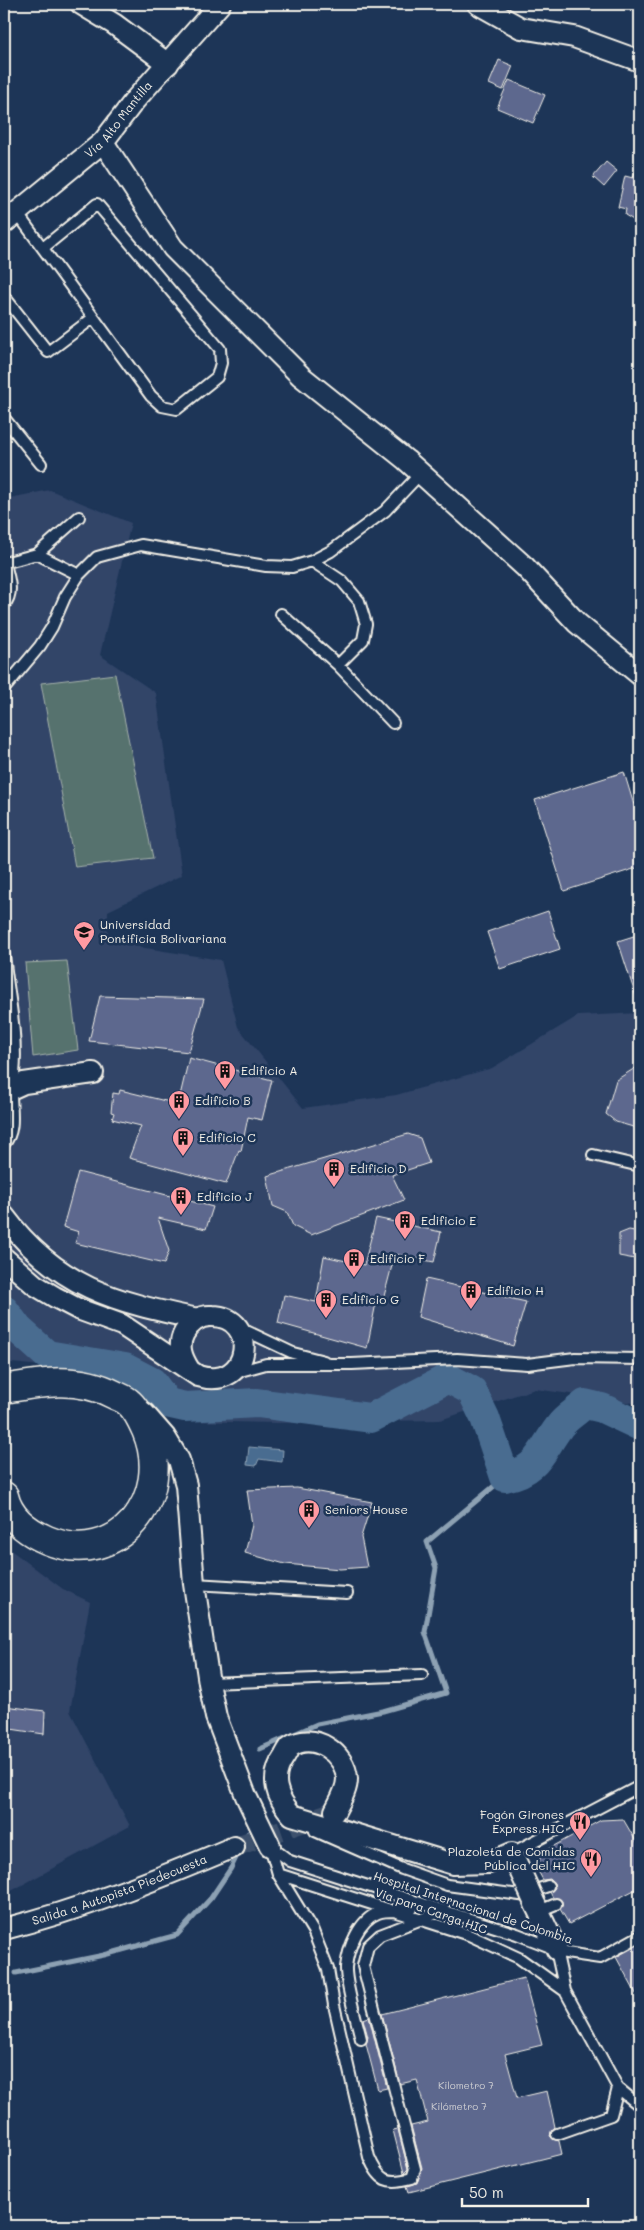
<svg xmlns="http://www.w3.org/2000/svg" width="644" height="2230" font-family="Mali,sans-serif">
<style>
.built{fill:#304468}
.green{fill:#57726e;stroke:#a6b2ab}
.water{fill:#496c90;stroke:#8da1b3}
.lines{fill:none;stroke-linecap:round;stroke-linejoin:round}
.stream{stroke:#8da1b3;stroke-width:5}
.river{stroke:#496c90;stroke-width:30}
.building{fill:#5d678e;stroke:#f4f1e8}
.minor-tunnel{stroke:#3d516d;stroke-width:20;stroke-dasharray:20 10;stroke-linecap:butt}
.service-casing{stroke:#f4f1e8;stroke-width:14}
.minor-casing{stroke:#f4f1e8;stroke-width:24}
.trunk-casing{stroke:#f4f1e8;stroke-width:31}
.service{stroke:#1d3557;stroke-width:10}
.minor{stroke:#1d3557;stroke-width:20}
.trunk{stroke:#1d3557;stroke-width:28}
.minor-bridge-casing{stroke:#f4f1e8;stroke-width:24;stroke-linecap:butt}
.minor-bridge{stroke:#1d3557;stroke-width:20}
.labels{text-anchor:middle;stroke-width:5;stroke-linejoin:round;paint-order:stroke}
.number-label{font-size:10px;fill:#ceced2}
.street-label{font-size:12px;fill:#f4f1e8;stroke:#1d3557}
.poi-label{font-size:12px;fill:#f4f1e8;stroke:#1d3557;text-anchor:start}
</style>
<rect width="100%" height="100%" fill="#1d3557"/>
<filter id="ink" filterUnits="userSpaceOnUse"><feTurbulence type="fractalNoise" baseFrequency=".02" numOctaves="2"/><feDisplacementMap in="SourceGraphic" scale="10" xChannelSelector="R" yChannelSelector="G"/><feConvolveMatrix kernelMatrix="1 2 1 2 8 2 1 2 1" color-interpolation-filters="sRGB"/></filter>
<g filter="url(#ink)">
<path class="built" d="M50 490 131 523 100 655 156 693 182 875 108 911V942L221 960 238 1027 303 1108 396 1095 492 1068 578 1016 640 1013V1404L535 1389 440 1420 278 1423 181 1421 136 1390 111 1378 83 1370 11 1363 4 1354V499Z
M4 1545 63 1589 90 1602 70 1711 130 1826 4 1895Z"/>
<path class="green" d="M115 674 153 858 75 867 41 683Z
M67 961 78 1050 33 1057 25 963Z"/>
<path class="water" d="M249 1447 283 1450 282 1462 259 1459 256 1466 247 1465Z"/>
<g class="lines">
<path class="stream" d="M260 1749 317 1724 383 1711 446 1693 425 1632 436 1568 427 1542 505 1477
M16 1973 104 1955 177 1935 211 1898 231 1868 248 1833"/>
<path class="river" d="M4 1310 18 1329 47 1355 125 1368 152 1382 167 1403 185 1407 257 1403 371 1418 448 1378 472 1391 485 1418 505 1477C538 1471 541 1451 559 1427 565 1418 577 1411 585 1404L602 1408 640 1426"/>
</g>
<path class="building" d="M499 60 513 66 503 90 489 84Z
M509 80 545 95 533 123 497 108Z
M606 162 617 171 604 187 593 177Z
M635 172 640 173V224L625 215 626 209 618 207 625 176 633 178Z
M624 772 640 825V867L564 891 535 800Z
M548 911 560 949 500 969 487 932Z
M640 934V1000H637L618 941Z
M100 996 204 999 189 1052 89 1041Z
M189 1058 272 1080 262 1120 248 1117 241 1151 239 1150 226 1184 129 1158 141 1126 112 1119 114 1113 111 1112 113 1093 119 1094 120 1090 178 1104Z
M640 1065V1129L616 1122 606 1114 616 1080Z
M408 1134 420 1138 429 1163 392 1175 404 1200 311 1235 293 1226 287 1212 273 1206 267 1176Z
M78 1172 213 1207 206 1229 158 1218 169 1251 164 1264 75 1243 79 1232 63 1227Z
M376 1218 441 1232 434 1262 395 1254 383 1300 377 1298 367 1348 278 1323 284 1295 316 1302 324 1256 364 1265Z
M629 1230 640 1232V1260L619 1256V1234Z
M426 1279 526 1302 513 1346 418 1317Z
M297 1488 372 1502 361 1537 367 1567 340 1569 285 1564 245 1553 252 1525 247 1490Z
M4 1706 45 1711 44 1734 4 1728Z
M623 1819 640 1848V1887L569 1924 560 1909 562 1901 553 1898 550 1892 555 1888 554 1883 550 1879 543 1880 537 1869 541 1853 601 1820Z
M640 1944V2001L616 1957Z
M524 1978 542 2045 505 2054 517 2098 547 2091 555 2127 552 2130 550 2136 553 2139 559 2141 562 2154 409 2192 407 2186 417 2183 422 2168 411 2126 428 2122 417 2080 400 2084 382 2014Z
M369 2017 387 2088 378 2090 366 2044 368 2037 363 2019Z
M398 2129 408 2169 404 2173 393 2130Z"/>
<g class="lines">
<path class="minor-tunnel" d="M234 1847 335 1811"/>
<g class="service-casing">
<path id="service" d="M17 213C62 274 106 335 151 396L162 406 177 409 217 377 221 363 220 349 97 204 43 248
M4 296 48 352 93 318
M4 418 41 464
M37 554 79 517
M4 563 37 554 79 575
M4 605C15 592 8 578 5 563
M281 614 338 665 363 640 366 624 359 601 342 581 312 561
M338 665 393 723
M4 689 40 646 52 627 65 597 79 575 97 557 141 545 266 566 292 567 312 561 331 551 385 511 421 473
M4 955C8 993 18 1035 14 1074 14 1080 11 1086 11 1093 11 1110 16 1131 4 1144
M593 1155 640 1166
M240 1328 293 1353 324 1361
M233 1373 266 1364H352L457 1359 527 1364 575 1358 640 1359
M194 1584 347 1593
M209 1683 422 1675
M315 1831 402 1869 447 1885 527 1896
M270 1846 278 1874 313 1931 328 1969 334 2005 369 2157C379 2181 387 2185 412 2178L415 2169 363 1966 368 1946 380 1935 445 1910
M270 1846 290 1861 517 1934 566 1953 600 1958 640 1936
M512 1853 640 1786
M278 1874 469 1935 519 1958 565 1991
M530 1892 548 1886
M539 1911 556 1904
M558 1959 565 1991 618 2088 640 2106
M361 2039C357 2021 345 1984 346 1967 348 1948 359 1920 378 1913 388 1909 401 1913 412 1909L414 1903 411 1899
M557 2134 611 2115 618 2088"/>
</g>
<g class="minor-casing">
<g id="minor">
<path d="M81 4 114 24 168 64"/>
<path d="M478 4 521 28 574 37 640 61"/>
<path d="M103 142 173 248 301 376 406 460 525 567 577 623 640 675"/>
<path id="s1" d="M4 223 103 142 135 100 220 4"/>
<path d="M4 1092 24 1083 93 1073"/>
<path d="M4 1216C57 1287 115 1302 198 1319"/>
<path d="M4 1258 35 1285 55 1297 78 1309 122 1325 198 1376C252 1392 260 1316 212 1316 199 1315 190 1323 184 1333 177 1346 182 1358 189 1369"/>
<path d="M144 1413 165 1437 179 1460 186 1485 194 1584 209 1683 216 1717 246 1796 270 1846"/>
<path d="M335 1811C340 1801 347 1790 347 1779 346 1753 313 1731 290 1747 288 1749 286 1754 284 1757 269 1778 277 1798 292 1815L453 1864 489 1863 512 1853 527 1886"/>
<path d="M535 1904 557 1950"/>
<path id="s2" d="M4 1929C83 1909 158 1879 234 1847"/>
</g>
</g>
<g class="trunk-casing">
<path id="trunk" d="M4 1389C42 1382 79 1376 115 1395 119 1397 125 1399 128 1402 136 1408 142 1421 146 1430 175 1498 117 1569 47 1540 26 1531 9 1518 4 1496"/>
</g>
<use href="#service" class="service"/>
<use href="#minor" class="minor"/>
<use href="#trunk" class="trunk"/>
<g class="minor-bridge-casing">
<path id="minor-bridge" d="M527 1886 535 1904"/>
</g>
<use href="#minor-bridge" class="minor-bridge"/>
</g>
</g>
<defs>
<g id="university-pin" transform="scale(1.125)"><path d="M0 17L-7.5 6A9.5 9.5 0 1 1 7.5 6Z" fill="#ff9aa2" stroke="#1d3557"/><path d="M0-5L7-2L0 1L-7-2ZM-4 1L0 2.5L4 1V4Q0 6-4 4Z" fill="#111"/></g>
<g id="building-pin" transform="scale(1.125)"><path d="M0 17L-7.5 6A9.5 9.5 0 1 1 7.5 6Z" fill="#ff9aa2" stroke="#1d3557"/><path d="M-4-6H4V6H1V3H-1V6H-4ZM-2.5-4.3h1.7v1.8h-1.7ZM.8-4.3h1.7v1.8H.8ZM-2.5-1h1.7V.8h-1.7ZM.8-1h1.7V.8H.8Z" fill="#111"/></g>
<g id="restaurant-pin" transform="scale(1.125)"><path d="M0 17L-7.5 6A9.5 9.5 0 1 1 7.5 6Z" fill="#ff9aa2" stroke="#1d3557"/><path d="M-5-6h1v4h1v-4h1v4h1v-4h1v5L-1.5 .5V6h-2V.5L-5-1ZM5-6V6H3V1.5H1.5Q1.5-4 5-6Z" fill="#111"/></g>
</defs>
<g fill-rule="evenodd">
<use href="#university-pin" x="84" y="932"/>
<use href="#building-pin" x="225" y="1071"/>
<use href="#building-pin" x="179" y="1101"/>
<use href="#building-pin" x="183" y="1138"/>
<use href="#building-pin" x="334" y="1169"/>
<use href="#building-pin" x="181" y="1197"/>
<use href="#building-pin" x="405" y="1221"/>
<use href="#building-pin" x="354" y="1259"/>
<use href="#building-pin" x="471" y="1291"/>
<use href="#building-pin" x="326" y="1300"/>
<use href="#building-pin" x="309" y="1510"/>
<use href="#restaurant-pin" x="580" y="1822"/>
<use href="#restaurant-pin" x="591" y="1859"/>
</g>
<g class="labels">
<g class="number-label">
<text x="466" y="2089">Kilometro 7</text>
<text x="459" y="2110">Kilómetro 7</text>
</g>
<g class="street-label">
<text dy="4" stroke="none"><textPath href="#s1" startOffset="155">Vía Alto Mantilla</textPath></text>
<text dy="4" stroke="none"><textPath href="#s2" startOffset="122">Salida a Autopista Piedecuesta</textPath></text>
<text transform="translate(473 1908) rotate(18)" y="4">Hospital Internacional de Colombia</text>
<text transform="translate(431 1911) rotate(19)" y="4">Via para Carga HIC</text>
</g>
<g class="poi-label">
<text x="100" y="929">Universidad<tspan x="100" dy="14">Pontificia Bolivariana</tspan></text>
<text x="241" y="1075">Edificio A</text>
<text x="195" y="1105">Edificio B</text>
<text x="199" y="1142">Edificio C</text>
<text x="350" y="1173">Edificio D</text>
<text x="197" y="1201">Edificio J</text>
<text x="421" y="1225">Edificio E</text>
<text x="370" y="1263">Edificio F</text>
<text x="487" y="1295">Edificio H</text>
<text x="342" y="1304">Edificio G</text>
<text x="325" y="1514">Seniors House</text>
<text x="564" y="1819" text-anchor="end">Fogón Girones<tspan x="564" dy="14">Express HIC</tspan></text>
<text x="575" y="1856" text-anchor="end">Plazoleta de Comidas<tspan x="575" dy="14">Pública del HIC</tspan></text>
</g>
</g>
<rect width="644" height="2230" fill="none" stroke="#1d3557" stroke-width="20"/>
<rect x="10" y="10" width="624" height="2210" fill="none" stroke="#f4f1e8" stroke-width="2" filter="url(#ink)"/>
<path d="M462 2198v8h126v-8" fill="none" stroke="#f4f1e8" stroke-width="2.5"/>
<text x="469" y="2198" font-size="15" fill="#f4f1e8" stroke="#1d3557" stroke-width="4" paint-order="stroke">50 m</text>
</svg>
